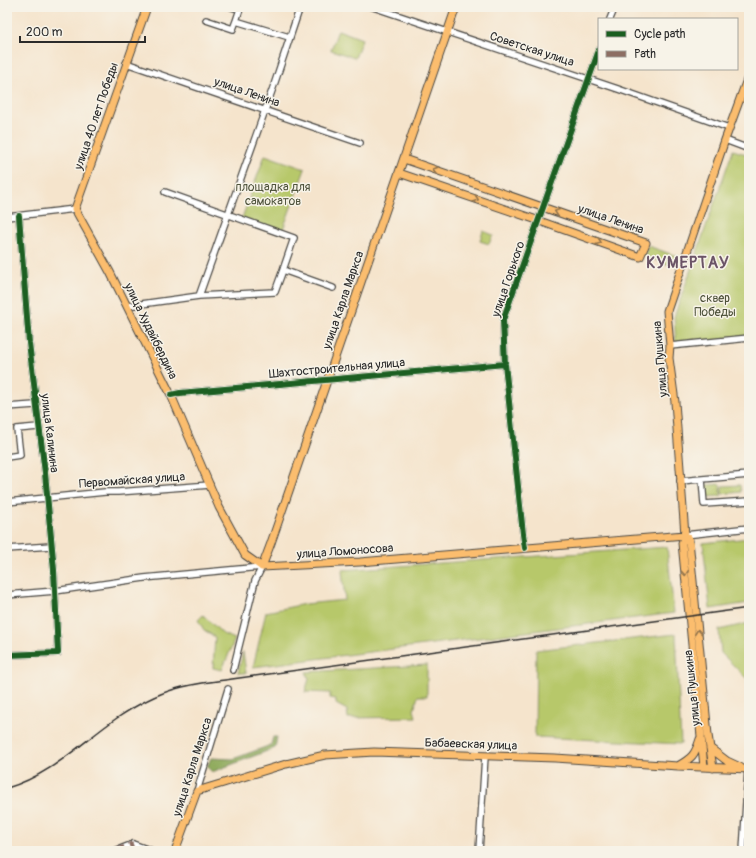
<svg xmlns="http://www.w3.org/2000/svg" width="756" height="858" font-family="Pangolin,sans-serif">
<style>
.green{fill:#b7c86b;stroke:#717a4b}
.forest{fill:#91ac5f;stroke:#5e6c45}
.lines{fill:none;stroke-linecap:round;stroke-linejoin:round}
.minor-casing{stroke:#494743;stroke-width:8}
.major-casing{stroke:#494743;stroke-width:9}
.minor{stroke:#fff;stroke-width:5.5}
.major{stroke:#fbbd6e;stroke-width:7}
.rail{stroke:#2b2b2b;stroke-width:1.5}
.quiet{stroke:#8d6e63;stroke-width:5;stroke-dasharray:10 5;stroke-linecap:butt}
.cycleway-casing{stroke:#f7f3e8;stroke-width:8}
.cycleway{stroke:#1b5e20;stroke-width:6}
.oneway{stroke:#93744c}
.labels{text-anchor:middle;stroke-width:3;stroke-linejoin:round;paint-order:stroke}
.street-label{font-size:12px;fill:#2b2b2b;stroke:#f7f3e8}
.park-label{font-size:12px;fill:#4e523b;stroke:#f7f3e8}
.district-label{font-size:16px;font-weight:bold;letter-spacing:1px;fill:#6b5467;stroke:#f7f3e8}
</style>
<rect width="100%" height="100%" fill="#f7f3e8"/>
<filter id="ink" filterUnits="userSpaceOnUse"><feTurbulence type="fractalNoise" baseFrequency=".025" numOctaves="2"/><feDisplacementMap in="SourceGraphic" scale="8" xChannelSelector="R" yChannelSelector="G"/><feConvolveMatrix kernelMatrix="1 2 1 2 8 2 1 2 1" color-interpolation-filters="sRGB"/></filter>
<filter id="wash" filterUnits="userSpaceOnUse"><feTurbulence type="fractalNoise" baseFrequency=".012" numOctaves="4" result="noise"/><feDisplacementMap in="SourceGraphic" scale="16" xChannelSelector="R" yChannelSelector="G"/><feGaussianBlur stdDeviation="0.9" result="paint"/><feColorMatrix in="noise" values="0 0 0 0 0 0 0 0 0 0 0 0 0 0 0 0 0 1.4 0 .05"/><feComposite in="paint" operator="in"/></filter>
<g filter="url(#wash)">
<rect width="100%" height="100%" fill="#f5e4cc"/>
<path class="green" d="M338 30 362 39 355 58 331 50Z
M733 150 749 155V338L676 345 674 317Z
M265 155 305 169 282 232 242 218Z
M483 231 493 235 489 244 480 241Z
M648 246 682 258 679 268 644 256Z
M720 484 721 496 706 497 705 485Z
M740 485 741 492 722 494V486Z
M749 538V603L710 609 703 543Z
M667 547 674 613 253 667 266 612 305 604 345 600 342 570Z
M203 615 223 634 235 639 222 670 213 668 215 637 204 630 198 620Z
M749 623V681L721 653 719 630Z
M676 634 681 744 535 737 536 650Z
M243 652 246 673H238Z
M427 665V696H418L414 710 416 717 348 718 347 710 336 704V699L330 698V693L305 692 309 679 306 672Z"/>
<path class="forest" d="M273 737H277L275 748 212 772 207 767 211 758 233 759 271 745Z"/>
</g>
<g filter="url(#ink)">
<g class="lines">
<g class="minor-casing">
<path id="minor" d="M232 7 240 9 236 21 289 37
M373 7 618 89 729 128
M610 19 615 7
M206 20 233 29 236 21
M126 63 360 143
M725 140 749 149
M165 192 294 238 283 270
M7 217 75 209
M199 296 274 85 300 7
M127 306 199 296 275 292 283 270 333 288
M670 346 749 338
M171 395 180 393 505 364
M7 407 35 405
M7 457 20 455 17 429 38 427
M702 479 749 475
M680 481 702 479 704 504 749 501
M7 502 105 492H118L210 485
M685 535 749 528
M525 548 523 534 505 364 503 320 599 50
M7 549 51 546
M7 595 55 591 144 578 262 567
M7 655 58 653 54 570 45 473 29 343 19 216
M233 670 255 581 262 567
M197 791 228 689
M133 844 152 851
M115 851 133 844
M479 851 485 756
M743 851 748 769"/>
</g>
<g class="major-casing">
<path id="major" d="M147 7 75 209 110 272 171 395 219 507 245 555 262 567
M399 173 534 219 640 257 646 243 404 159
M685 535 689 540 708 735 713 768
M262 567 271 543 456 7
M262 567 360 562 685 535
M710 748 727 761 740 767
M678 766C692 758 695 755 700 739
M704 767 682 543 685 535 675 402 669 358 670 346 667 311 725 140 749 74
M175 851 197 791 286 764 325 755 374 752 555 758 678 766 749 769"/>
</g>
<use href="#minor" class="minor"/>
<use href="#major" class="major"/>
<path class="rail" d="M7 788C50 776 82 742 117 718 135 706 154 695 175 689 193 683 213 682 232 679L749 608"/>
<path class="quiet" d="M115 851 133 844"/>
<g class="cycleway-casing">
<path id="cycleway" d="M171 395 180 393 505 364
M525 548 523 534 505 364 503 320 599 50
M7 655 58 653 54 570 45 473 29 343 19 216"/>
</g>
<use href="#cycleway" class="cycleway"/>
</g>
<defs><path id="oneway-chevron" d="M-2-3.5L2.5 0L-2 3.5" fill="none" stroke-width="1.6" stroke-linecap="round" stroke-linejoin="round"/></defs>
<g class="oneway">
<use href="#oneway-chevron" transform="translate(435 170) rotate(-162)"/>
<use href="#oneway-chevron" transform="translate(476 199) rotate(19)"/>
<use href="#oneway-chevron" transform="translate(557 212) rotate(-161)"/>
<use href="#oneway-chevron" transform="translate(599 242) rotate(20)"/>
<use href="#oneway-chevron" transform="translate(685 573) rotate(84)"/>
<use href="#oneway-chevron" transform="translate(698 632) rotate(-96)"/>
</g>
</g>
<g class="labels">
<g class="street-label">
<text transform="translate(532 49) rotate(18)" y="4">Советская улица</text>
<text transform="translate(247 92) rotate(19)" y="4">улица Ленина</text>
<text transform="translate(96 116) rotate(-71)" y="4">улица 40 лет Победы</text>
<text transform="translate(611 219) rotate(19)" y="4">улица Ленина</text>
<text transform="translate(508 279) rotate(-71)" y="4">улица Горького</text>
<text transform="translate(343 300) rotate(-71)" y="4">улица Карла Маркса</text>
<text transform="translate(151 331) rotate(64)" y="4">улица Худайбердина</text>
<text transform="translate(660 359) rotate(-95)" y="4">улица Пушкина</text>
<text transform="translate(337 368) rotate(-5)" y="4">Шахтостроительная улица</text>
<text transform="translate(50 433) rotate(83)" y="4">улица Калинина</text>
<text transform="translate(132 480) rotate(-4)" y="4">Первомайская улица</text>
<text transform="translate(345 551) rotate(-4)" y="4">улица Ломоносова</text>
<text transform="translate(692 688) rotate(-96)" y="4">улица Пушкина</text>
<text transform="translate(471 744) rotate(2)" y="4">Бабаевская улица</text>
<text transform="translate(192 767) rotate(-72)" y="4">улица Карла Маркса</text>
</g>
<g class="park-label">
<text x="273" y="191">площадка для<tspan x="273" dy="14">самокатов</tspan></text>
<text x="715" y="302">сквер<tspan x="715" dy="14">Победы</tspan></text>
</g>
<g class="district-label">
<text x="688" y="268">КУМЕРТАУ</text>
</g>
</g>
<rect width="756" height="858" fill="none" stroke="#f7f3e8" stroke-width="24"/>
<rect x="598" y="18" width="140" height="52" fill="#f7f3e8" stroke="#a5a39c"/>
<rect x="606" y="31" width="20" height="6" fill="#1b5e20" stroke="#a5a39c"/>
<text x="634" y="38" font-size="12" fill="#2b2b2b">Cycle path</text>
<rect x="606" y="51" width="20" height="6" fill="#8d6e63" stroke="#a5a39c"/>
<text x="634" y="58" font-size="12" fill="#2b2b2b">Path</text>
<path d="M20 36v6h125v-6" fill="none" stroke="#2b2b2b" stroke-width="2"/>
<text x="26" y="36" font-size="12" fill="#2b2b2b" stroke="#f7f3e8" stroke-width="3" paint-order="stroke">200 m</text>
</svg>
